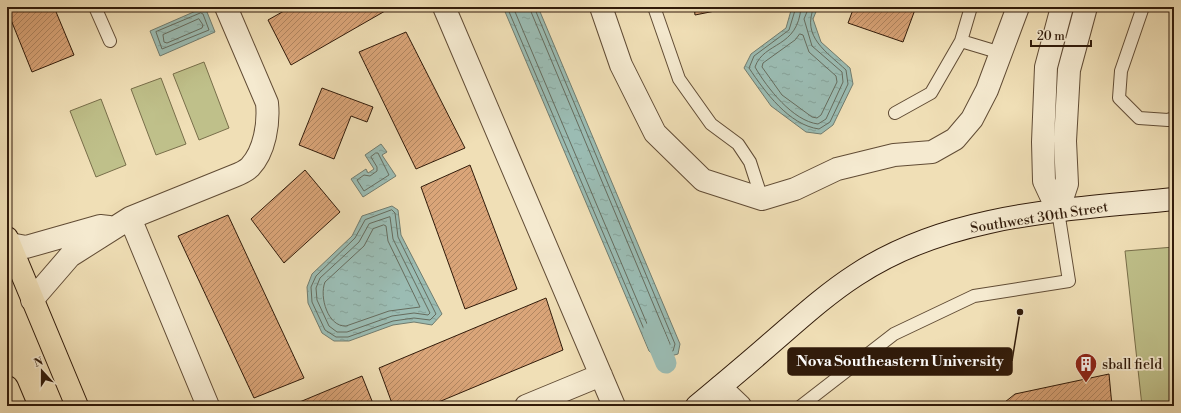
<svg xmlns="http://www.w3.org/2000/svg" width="1181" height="413" font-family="'Libre Bodoni',serif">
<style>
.garden{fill:#bfc08a;stroke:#786e4a}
.water{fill:url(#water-ripples);stroke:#717c6f}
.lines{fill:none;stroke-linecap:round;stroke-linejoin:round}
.shore{stroke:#666c5e;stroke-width:1}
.canal{stroke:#9bbcb3;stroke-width:21}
.building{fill:url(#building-hatch);stroke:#311b0a}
.lane-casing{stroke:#614c35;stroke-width:14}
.street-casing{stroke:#614c35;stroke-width:24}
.secondary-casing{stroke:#311b0a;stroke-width:24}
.primary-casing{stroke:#311b0a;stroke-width:24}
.lane{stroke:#f5ead0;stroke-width:12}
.street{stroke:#f5ead0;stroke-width:22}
.secondary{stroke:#f5ead0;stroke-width:22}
.primary{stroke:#f0dfb6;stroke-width:22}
.labels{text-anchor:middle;stroke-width:3.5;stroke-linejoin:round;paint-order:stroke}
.street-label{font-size:14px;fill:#311b0a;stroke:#f5ead0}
.poi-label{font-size:14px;fill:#311b0a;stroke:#f5ead0;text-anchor:start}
.leader{fill:none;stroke:#311b0a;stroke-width:1.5}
.callout-dot{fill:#311b0a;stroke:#f5ead0;stroke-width:1.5}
.callout{fill:#311b0a;stroke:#311b0a;stroke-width:1.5}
.callout-label{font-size:15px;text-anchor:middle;font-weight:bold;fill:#fff}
</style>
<defs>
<pattern id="water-ripples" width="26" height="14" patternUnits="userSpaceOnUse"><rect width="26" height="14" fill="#9bbcb3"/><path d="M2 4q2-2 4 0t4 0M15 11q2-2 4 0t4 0" fill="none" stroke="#86a199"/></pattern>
<pattern id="building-hatch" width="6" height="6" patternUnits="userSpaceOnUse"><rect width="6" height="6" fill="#daa579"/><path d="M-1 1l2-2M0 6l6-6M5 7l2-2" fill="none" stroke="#b18661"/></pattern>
</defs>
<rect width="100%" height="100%" fill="#f0dfb6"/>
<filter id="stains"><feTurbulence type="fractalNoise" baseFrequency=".005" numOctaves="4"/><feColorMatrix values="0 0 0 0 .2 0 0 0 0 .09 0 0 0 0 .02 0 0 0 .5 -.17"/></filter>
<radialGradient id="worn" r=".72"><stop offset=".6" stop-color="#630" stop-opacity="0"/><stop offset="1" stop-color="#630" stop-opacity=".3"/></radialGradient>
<path class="garden" d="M204 62 229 128 199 140 173 74Z
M161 78 186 144 156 155 131 89Z
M101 99 126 165 96 177 70 111Z
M1174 247V406H1142L1125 251Z"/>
<path class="water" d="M205 7 215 32 160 56 150 31Z
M503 7H538L680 344 678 354 660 359 649 351Z
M792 7H818L813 19 821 42 850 68 853 84 833 125 821 134 806 132 771 106 744 68 751 54 786 28Z
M381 144 387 152 382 155 396 176 363 197 351 179 366 169 368 173 374 169 365 155Z
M392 206 398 210 401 235 442 314 432 325 414 322 393 325 349 341H334L322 333 308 303 307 287 312 274 352 236 362 216Z"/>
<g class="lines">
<path class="shore" d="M507 7 652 348 661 355 673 351 675 344 534 7
M513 7 656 345 662 349 669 347 670 344 529 7
M796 7 789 30 754 56 749 68C765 92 789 125 819 129L830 122 848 84 846 70C827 52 801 37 814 7
M801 7C798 49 764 41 755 67 767 88 793 121 818 124L826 119 843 82 842 72 812 46 804 19 809 7
M201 13 203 14 209 30 162 49 156 32Z
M199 19 203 25 202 28 167 43 164 42 163 35Z
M800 34 803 35 809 52 836 76 837 82 821 115 817 118 812 117 782 95 762 67 763 63 795 40Z
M376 153H378L389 175 364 191 357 180 364 175 370 176 377 171V167L371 157Z
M392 210 395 213 398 237 436 314 430 320 414 318 393 321 348 337H336L325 330 312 302 311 287 316 276 355 238 365 220Z
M390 217 393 239 430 313 428 315 414 313 392 316 347 332H337L329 326 317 300 316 288 320 278 359 242 369 224Z
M384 225 386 226 388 241 420 307 389 311 346 326C328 327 319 297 325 282L364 246 373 229Z"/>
<path class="canal" d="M653 332 666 363"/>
</g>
<path class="building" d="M10 7H54L74 55 32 72 7 10Z
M291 7H392L291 65 268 20Z
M694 7H735L695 15Z
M854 7H916L903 42 848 23Z
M406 32 465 148 416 169 359 52Z
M322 88 373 107 367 122 351 116 334 159 299 145Z
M470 165 517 289 465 309 421 187Z
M305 170 340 212 284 263 251 219Z
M228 215 304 378 254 398 178 236Z
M546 298 563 350 429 406H393L379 368Z
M1109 374 1112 406H1000L1015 394Z
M362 376 374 406H290Z"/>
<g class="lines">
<g class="lane-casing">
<path id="lane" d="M95 7 110 41
M654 7 679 79 711 124 738 144 750 162 762 199
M971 7 961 41 1001 53
M1143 7 1121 71 1119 98 1139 118 1168 120 1174 118
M895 113 931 93 961 41
M801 406 894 334 974 296 1069 281 1058 211"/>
</g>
<g class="street-casing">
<path id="street" d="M444 7 614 406
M601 7 621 65 655 133 703 180 762 199 795 189 837 169 894 155 932 152 955 139 972 119 987 90 1018 7
M1058 211 1044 181 1043 142 1046 67 1062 7
M1058 211 1067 184 1065 141 1069 70 1086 7
M130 218 208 406
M10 244 26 247 100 226 109 227
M32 300 70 256 130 218 234 176C239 174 246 171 250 167 265 151 269 123 267 103L226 7
M720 387 740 406
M526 406 601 375"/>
</g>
<g class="secondary-casing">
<path id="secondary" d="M697 406C721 386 745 366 769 345 797 321 825 295 856 275 950 213 1066 210 1174 199"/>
</g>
<g class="primary-casing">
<path id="primary" d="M7 238 77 406
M7 387 15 406"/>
</g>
<use href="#lane" class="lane"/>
<use href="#street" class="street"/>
<use href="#secondary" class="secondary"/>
<use href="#primary" class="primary"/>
</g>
<defs>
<g id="building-pin" transform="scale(1.15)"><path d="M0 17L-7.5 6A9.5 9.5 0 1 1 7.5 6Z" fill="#8f2418" stroke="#f5ead0"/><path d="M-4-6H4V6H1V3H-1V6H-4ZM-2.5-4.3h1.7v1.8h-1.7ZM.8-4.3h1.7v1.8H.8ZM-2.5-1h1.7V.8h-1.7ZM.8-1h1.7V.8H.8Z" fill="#fff"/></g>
</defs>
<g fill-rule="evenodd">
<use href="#building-pin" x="1086" y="364"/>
</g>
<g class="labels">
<g class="street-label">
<text transform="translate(1039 217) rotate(-9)" y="5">Southwest 30th Street</text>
</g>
<g class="poi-label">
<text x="1102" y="369">sball field</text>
</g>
</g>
<path class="leader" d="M1020 312L1012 361"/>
<circle class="callout-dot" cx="1020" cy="312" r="4"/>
<rect class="callout" x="788" y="348" width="224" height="27" rx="4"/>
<g class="callout-label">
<text x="900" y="366">Nova Southeastern University</text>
</g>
<rect width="1181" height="413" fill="none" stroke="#f0dfb6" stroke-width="24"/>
<rect x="8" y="8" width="1165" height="397" fill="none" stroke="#311b0a" stroke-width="2"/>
<rect x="12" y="12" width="1157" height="389" fill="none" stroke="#311b0a"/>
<g transform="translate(42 371) rotate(339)" stroke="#f5ead0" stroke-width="3" paint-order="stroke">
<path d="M0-3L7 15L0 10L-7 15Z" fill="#311b0a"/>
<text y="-6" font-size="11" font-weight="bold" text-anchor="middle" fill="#311b0a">N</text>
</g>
<path d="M1031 40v6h60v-6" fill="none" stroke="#311b0a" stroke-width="2"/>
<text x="1037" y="40" font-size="12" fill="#311b0a" stroke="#f5ead0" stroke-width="3" paint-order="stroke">20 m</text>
<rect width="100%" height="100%" filter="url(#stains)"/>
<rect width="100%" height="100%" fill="url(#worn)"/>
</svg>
